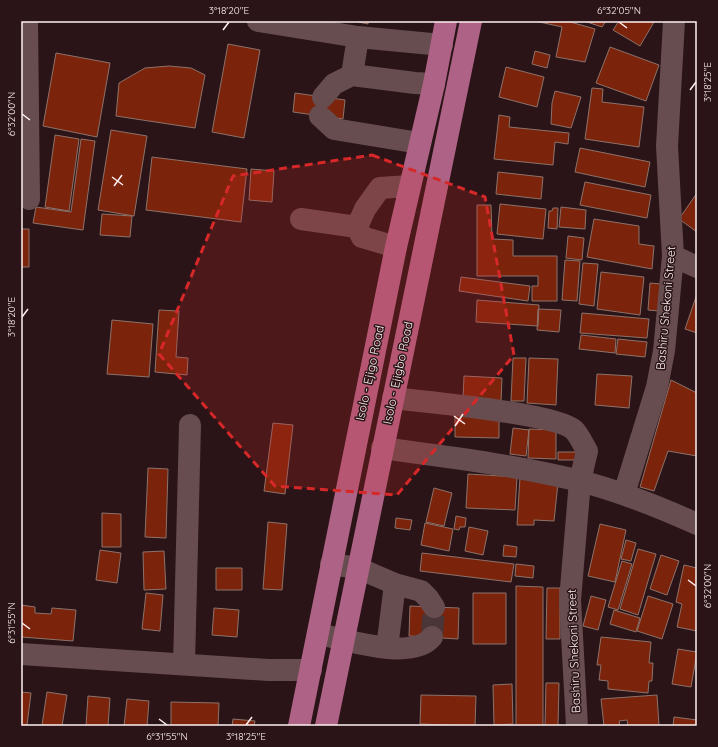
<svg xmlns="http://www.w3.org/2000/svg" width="718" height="747" font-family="Quicksand,sans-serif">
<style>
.building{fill:#7b240b;stroke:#8d726a}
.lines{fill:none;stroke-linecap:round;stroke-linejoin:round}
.minor-tunnel{stroke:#4a3538;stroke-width:22;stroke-dasharray:22 11;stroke-linecap:butt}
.minor{stroke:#674d4f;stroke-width:22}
.major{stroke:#ae6285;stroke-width:22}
.marked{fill:#d62828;fill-opacity:0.2;stroke:#d62828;stroke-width:3;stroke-dasharray:8 5;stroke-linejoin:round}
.ticks{fill:none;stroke:#fdf0f1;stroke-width:1.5}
.labels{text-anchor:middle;stroke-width:3;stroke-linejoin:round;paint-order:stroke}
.street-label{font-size:12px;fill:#fdf0f1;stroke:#2a1417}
.neatline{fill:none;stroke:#fdf0f1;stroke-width:1.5}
.ticks-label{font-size:10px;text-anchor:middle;fill:#fdf0f1}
</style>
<rect width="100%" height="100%" fill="#2a1417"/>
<path class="building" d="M354 21H368V24Z
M535 21H567L595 29 585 62 556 57 562 27Z
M584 21H606L602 27Z
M619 21H652L654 22 640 46 613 30Z
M228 44 260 50 244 138 212 132Z
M610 47 659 65 646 101 596 83Z
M535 51 550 55 547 68 532 64Z
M56 53 110 63 97 137 43 126Z
M169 66 191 68 205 75 195 128 116 116 119 83 145 68Z
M506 67 544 77 537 107 499 97Z
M592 88 603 89 602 102 644 107 639 147 585 139Z
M555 91 581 97 571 128 551 124 552 103Z
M295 93 345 100 343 119 293 112Z
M499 115 510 117 509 127 569 133 568 144 555 142 553 165 494 159Z
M111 130 147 136 134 216 98 210Z
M55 135 79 139 69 211 45 207Z
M81 139 95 141 83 230 33 223 36 207 71 212Z
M580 148 650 162 645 187 575 172Z
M152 157 247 169 241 222 146 210Z
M251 169 274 171 272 202 249 200Z
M498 172 543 177 541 199 496 194Z
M585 182 651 195 647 218 580 205Z
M697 193V232L679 219Z
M500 204 546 209 543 239 497 234Z
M477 205H491L492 239 513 240V256H557V301H532V286H538V276H477Z
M561 207 586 210 585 229 559 227Z
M553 208H558L557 229 548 228 549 211H552Z
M102 214 132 216 130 237 100 235Z
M594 219 639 226V244L654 246 652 269 587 257Z
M21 229H29V267H21Z
M568 236 584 238 582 260 566 258Z
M565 260 580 261 577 301 562 300Z
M583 263 598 264 594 306 579 304Z
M601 272 644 277 640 315 597 309Z
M461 277 530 286 528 301 459 291Z
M650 283 661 284 659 311 648 310Z
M697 294V333L685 329Z
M477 300 539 305 538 326 476 322Z
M538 309 561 310 559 332 537 330Z
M159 310 179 311 176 357 188 358 187 375 155 372Z
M582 313 649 319 647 338 580 333Z
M112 320 153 324 149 377 107 374Z
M581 335 616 339 615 353 579 349Z
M618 339 647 342 645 357 616 354Z
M513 358H526L524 401H511Z
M529 358 558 359 556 405 527 403Z
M597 374 632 376 629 408 595 405Z
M464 376 502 378 501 401 463 399Z
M671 380 697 393V456L668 451 654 491 640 487Z
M455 413 499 415V438L455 437Z
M273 423 293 425 285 494 264 491Z
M513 428 529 430 526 456 510 454Z
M529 429 556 430V459L528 458Z
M558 452H580V460H558Z
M148 468 168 469 166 538 145 537Z
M468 474 517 477 515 510 466 508Z
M520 477 558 483 554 521 534 520V525H517Z
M434 488 452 493 444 526 426 522Z
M102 513 121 514V547H102Z
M456 516 466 518 465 527H460L459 530 454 529Z
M396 518 412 520 410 530 395 528Z
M268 522 287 524 282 590 263 589Z
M425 523 453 529 449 551 421 545Z
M600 524 626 530 615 582 588 576Z
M469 527 488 531 483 555 465 551Z
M626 540 636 543 631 561 621 559Z
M504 545 517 547 516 557 503 556Z
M638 549 656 554 638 615 620 609Z
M100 550 121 553 117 583 96 580Z
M164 551 166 589 144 590 143 552Z
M422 553 514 564 511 582 420 571Z
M661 555 679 561 667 595 650 589Z
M622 561 632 564 618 610 608 607Z
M516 564 534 566 533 578 515 576Z
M684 565 697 568V631L677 627 682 604 676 602Z
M216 568H242V590H216Z
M516 586 543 587V726H516Z
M547 588H560V639H546Z
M146 593 163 595 160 631 142 629Z
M473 593H506V644H473Z
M591 596 606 600 598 630 583 626Z
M648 596 673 604 662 639 637 631Z
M21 605 35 607V613L51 614 52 608 76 610 73 641 21 637Z
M410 606 459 608 458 639 409 636Z
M214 608 239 610 237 637 212 635Z
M614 610 640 618 636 632 610 624Z
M601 637 651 642 649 663H653L652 681H649L648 693 608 689V681L599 680 601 665H597Z
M678 649 697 652 691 687 672 684Z
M546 683H559L558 726H545Z
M512 684 513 724 494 725 493 685Z
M21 692 31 693 27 725H21Z
M47 692 67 695 62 726 42 725Z
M421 695 476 696 475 726 420 724Z
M657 695 659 726H628L627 720 619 721 620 726H604L601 699Z
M88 696 110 698 108 726H86Z
M127 699 149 701 147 726H124Z
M171 702 219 703 218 726H171Z
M674 717 697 720V726H673Z
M233 719 255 721 254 726H232Z"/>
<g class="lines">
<path class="minor-tunnel" d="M432 637 434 607"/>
<path class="minor" d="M27 21 29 199
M258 21 358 37 442 45
M352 75 358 37
M323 97 334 84 352 75 415 83 434 84
M320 116 334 129 419 143
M301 219 357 227
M396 247 362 237 357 227 365 209 380 188 409 186
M673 256 697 267
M393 398C424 402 556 413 574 430 579 435 583 444 587 451L580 481 570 600 577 726
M382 448C448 457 515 465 580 481 620 491 659 507 697 524
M624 494 657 387 664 351 673 256 667 146 674 21
M331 564 358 568 395 584 421 591 428 598 434 607
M318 634C346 639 412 662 432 637
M387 648 395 584
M21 654 268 670H311
M184 664 190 425"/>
<path class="major" d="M299 726 396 247 434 84 446 21
M326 726 471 21"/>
</g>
<path class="marked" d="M372 155 485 197 514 355 397 495 275 486 159 354 233 176Z"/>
<path class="ticks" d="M619 22 627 28M223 30 229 22M690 90 696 82M22 114 30 120M112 177 123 185M114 186 122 175M22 317 28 309M454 416 465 424M455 426 463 414M688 580 696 586M22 623 30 629M159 719 167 725M246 725 252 717"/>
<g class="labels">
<g class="street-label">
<text transform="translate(666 308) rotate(-85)" y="4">Bashiru Shekoni Street</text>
<text transform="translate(370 373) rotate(-78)" y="4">Isolo - Ejigo Road</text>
<text transform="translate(398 373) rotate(-78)" y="4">Isolo - Ejigbo Road</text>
<text transform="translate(574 651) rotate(-92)" y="4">Bashiru Shekoni Street</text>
</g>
</g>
<rect width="718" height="747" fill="none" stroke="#2a1417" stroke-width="44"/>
<rect x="22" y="22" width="674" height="703" class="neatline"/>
<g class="ticks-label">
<text x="229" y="14">3°18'20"E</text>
<text x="619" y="14">6°32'05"N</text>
<text transform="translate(707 82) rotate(-90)" y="4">3°18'25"E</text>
<text transform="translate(11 114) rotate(-90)" y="4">6°32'00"N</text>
<text transform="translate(11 317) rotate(-90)" y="4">3°18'20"E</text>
<text transform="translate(707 586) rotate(-90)" y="4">6°32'00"N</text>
<text transform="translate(11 623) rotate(-90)" y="4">6°31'55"N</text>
<text x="167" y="740">6°31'55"N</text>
<text x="246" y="740">3°18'25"E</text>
</g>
</svg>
